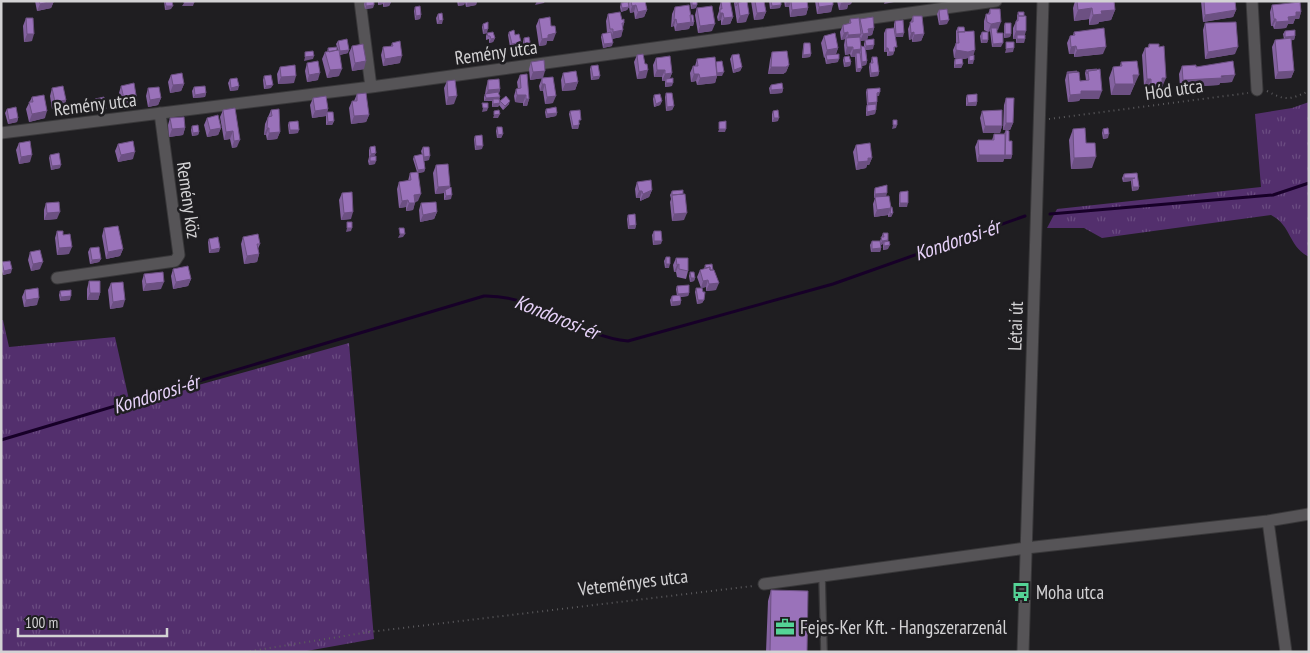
<svg xmlns="http://www.w3.org/2000/svg" width="1310" height="653" font-family="'PT Sans Narrow',sans-serif">
<style>
.grass{fill:url(#grass-tufts)}
.lines{fill:none;stroke-linecap:round;stroke-linejoin:round}
.stream{stroke:#170028;stroke-width:3}
.service-casing{stroke:#39383a;stroke-width:8}
.minor-casing{stroke:#39383a;stroke-width:13}
.path{stroke:#5c5b5e;stroke-width:2;stroke-dasharray:1 4;stroke-linecap:butt}
.service{stroke:#565457;stroke-width:5.5}
.minor{stroke:#565457;stroke-width:11}
.wall{fill:#8462a0}
.shaded-wall{fill:#6c5082}
.building{fill:#9a72ba;stroke:#6c5082}
.labels{text-anchor:middle;stroke-width:5;stroke-linejoin:round;paint-order:stroke}
.street-label{font-size:19px;fill:#d3d2d4;stroke:#1f1e21}
.poi-label{font-size:19px;fill:#d3d2d4;stroke:#1f1e21;text-anchor:start}
.water-label{font-size:20px;font-style:italic;fill:#e7d2f9;stroke:#1f1e21}
</style>
<defs>
<pattern id="grass-tufts" width="24" height="20" patternUnits="userSpaceOnUse" patternTransform="scale(1.25)"><rect width="24" height="20" fill="#532f6d"/><path d="M3 7l-1-3M5 7V3M7 7l1-3M15 17l-1-3M17 17v-4M19 17l1-3" fill="none" stroke="#6b4c81"/></pattern>
</defs>
<rect width="100%" height="100%" fill="#1f1e21"/>
<path class="grass" d="M1309 102V257C1287 245 1293 227 1271 215L1102 238 1084 228H1047L1057 209 1261 187 1255 114 1292 108Z
M1 320H3L9 347 115 337 130 404 349 343 374 639 301 652H1Z"/>
<g class="lines">
<path class="stream" d="M1050 214 1273 195 1309 183
M1 440 484 296C540 295 576 336 628 341L833 284 1025 216"/>
<g class="service-casing">
<path id="service" d="M822 576 824 652"/>
</g>
<g class="minor-casing">
<path id="minor" d="M360 1 371 87
M1252 1 1257 90
M1 133 371 87 996 1
M57 278 175 261 179 255 160 113
M1268 521 1286 652
M764 584 1026 548 1268 521 1309 514
M1023 652 1043 1"/>
</g>
<path class="path" d="M1267 91C1286 101 1289 100 1309 91
M1049 119 1248 93
M245 652 369 632 753 586"/>
<use href="#service" class="service"/>
<use href="#minor" class="minor"/>
</g>
<path class="wall" d="M35 1H54L51 8 37 11Z
M164 1H172L171 9 165 10Z
M365 1H374L373 8 365 9 364 4Z
M378 1H395L391 2 389 6 383 7V4L378 5Z
M457 1H477L476 5 466 7 465 2 464 5 458 6Z
M630 1H645L647 10 644 17 635 19 634 12 630 13 629 7 627 10 621 12 620 7 621 3 628 5Z
M690 1H697L696 8 691 9Z
M721 1 733 17 730 24 721 25V20L718 21 717 17 719 11V8Z
M735 1H747L746 22 737 23 734 3Z
M751 1H764L766 12 763 19 754 20Z
M769 1H781L780 8 770 9Z
M784 1H807L808 8 806 15 790 17 789 7H785Z
M815 1H833L831 12 817 14Z
M837 1H852L851 4 848 5 847 9 839 10Z
M1075 1H1114L1115 10 1111 20 1099 22 1098 24 1089 25V19L1074 21 1073 8Z
M1201 1H1235L1236 10 1233 17 1203 22Z
M1272 5 1301 12 1299 19H1295L1293 24H1288L1286 28 1274 29 1273 26H1271L1270 12Z
M415 7 421 15 420 19 415 20 414 11Z
M675 7 690 15 694 22 693 26H690L689 29 675 31 674 26 671 27 672 14Z
M697 7 712 31 698 33 695 15Z
M990 9 998 30H997V33L1001 47H992L990 31 988 32 984 30V21L986 14H988Z
M939 10 947 24 939 25 937 14Z
M1018 12 1025 35 1024 43H1016V39H1013V28L1017 19V16Z
M438 14 442 24H437L436 18Z
M608 14 622 20 624 23 621 37 612 39V46L603 48 601 37 602 34 607 33 606 21Z
M913 16 924 34 921 41 912 42V39L909 40 908 29Z
M26 18 32 41 24 42 23 26Z
M539 19 553 41H547L546 45 539 46 536 26Z
M850 19 859 21 860 19 874 28 872 35 868 36 867 40 860 41 861 46 864 47V44L865 40 873 49 866 50 867 61 866 65 861 66 860 72H856L855 57H851L850 54 845 55 844 45 845 39 841 40 840 32 843 25 849 24Z
M895 21 903 37H895V51H894L893 55 887 56V52H884V33L886 29 894 28V24Z
M1005 23 1011 34 1010 37 1004 38V26Z
M1205 23 1235 54 1205 59 1203 30Z
M483 24 487 33 483 34 482 27Z
M958 27 965 32 973 55V64H968V58L962 59 963 64 961 68H954V62L955 59 960 58H954L953 50 956 43V31Z
M1285 31 1295 36 1294 40H1291L1294 71 1291 78 1275 79 1272 47 1275 40 1284 39 1283 34Z
M509 32 521 42 519 45 510 47 508 35Z
M982 32 988 40 987 43H981L980 36Z
M1074 32 1103 54 1074 57V54H1069L1067 43 1070 36 1073 35Z
M487 33 495 38 493 42 489 43V39L486 40V36Z
M824 36 838 48 836 54 838 62 826 64 825 59V57L824 58 821 43Z
M524 38 531 47 529 50 524 51 523 42Z
M338 41 348 53 340 55 339 76 327 78 322 59 325 52H327L328 48 338 50 336 44Z
M392 43 400 63 383 66 381 55 383 47 391 46Z
M804 43 811 54 810 57 802 58 803 47Z
M1149 44 1163 85H1162L1160 92H1148V86H1144L1142 55 1145 48 1148 47Z
M352 46 364 69 352 71 349 53Z
M772 52 789 65 786 72 783 74H768L770 60Z
M637 55 646 78 637 79 634 62Z
M732 55 742 67 740 71 733 73 730 59Z
M844 57 851 62 850 66 844 67 843 60Z
M872 57 879 72 878 76 870 77 869 67 870 63H871V61Z
M656 58 672 73 670 78 672 86 665 87V81H662V77H654L653 65Z
M697 59 716 62 722 76H717L715 83 697 85 696 81 691 82 690 73 693 66H695Z
M531 62 543 78 530 80 529 69Z
M1121 62 1135 85H1134L1130 95H1111L1109 78 1113 67 1120 66Z
M307 63 318 80 307 82 305 71Z
M591 66 599 79 591 80 590 69Z
M1182 66H1196L1232 82 1220 83 1219 85 1180 87 1179 74Z
M280 67 294 83 278 84 277 74Z
M1097 69 1099 99H1080L1079 101 1068 102 1065 80 1067 72 1080 81 1086 80 1085 73 1086 70Z
M563 73 578 82 575 90 562 91 561 80Z
M171 75 184 84 181 91 170 93 168 82Z
M520 75 529 99 527 106H523V103L515 102 514 96 516 89H518L517 82Z
M264 76 271 88 264 89 263 80Z
M553 77V103L545 104 543 91H540L539 86 542 78Z
M230 79 238 90 230 91 228 83Z
M488 80 500 89 499 94 500 103V101L509 104 503 110 499 105 498 107H492V101H484V97L485 94 486 88Z
M447 81 454 104 446 105 444 88Z
M771 85 783 89 782 93 770 94 769 88Z
M121 86 135 108 122 110 119 93Z
M194 87 206 93 205 97 193 98 192 91Z
M52 88 66 100 64 107 52 109 50 96Z
M148 88 161 98 158 105 148 107 146 96Z
M867 89 879 96H877V102L875 114 866 116V108L867 105 866 92Z
M666 93 674 106 672 110 666 111 665 97Z
M357 94 369 115 366 122 351 124 349 108 352 101H354Z
M654 95 662 101 660 105 654 107 653 99Z
M967 95 977 102 976 106H966V98Z
M32 97 45 118 29 122 26 109Z
M313 98 328 109 327 112 334 121 332 125H326V116L312 118 310 105Z
M1006 98 1013 123 1010 130H1003L1004 105Z
M95 99 104 112 95 113 93 102Z
M235 108 237 147 232 148 230 139 224 140 220 117 223 110Z
M7 109 18 118 17 122 8 124 5 113Z
M546 109 557 113 556 116 546 118 545 112Z
M271 110 280 132 277 139 267 140 266 135H264L265 124Z
M570 111 580 124H579L578 129H572L569 114Z
M773 111 778 121 772 122V114Z
M982 111 1002 126 1000 133H983L980 118Z
M170 118 185 128 183 135 169 137 168 125Z
M207 118 221 128 218 135 207 137 204 125Z
M289 122 298 133 289 134 288 125Z
M192 126 199 132 198 135 192 136 191 130Z
M497 127 503 134 501 138H497L496 131Z
M1073 129 1086 143 1092 168 1071 169 1069 140Z
M1103 129 1108 138 1103 139 1102 133Z
M1006 130 1012 155 1011 159H1004L1003 162H977L975 147 978 140H992L994 134H1004Z
M475 136 482 149 475 150 474 139Z
M19 143 30 162 19 164 16 150Z
M118 144 133 159 118 162 115 151Z
M856 145 872 158 869 165H867L866 168 856 170 853 152Z
M370 147 375 157V164L369 165 368 161 369 157V150Z
M423 147 429 160 424 161 425 169 424 172 418 173V201L415 202 413 210 406 211V207L399 208 397 189 399 182 408 181 410 173 417 172 413 159 414 156 422 155 421 151Z
M50 155 60 168 51 170 49 158Z
M436 165 450 186V188L451 199 444 200V193L435 194 433 173Z
M1137 173 1139 187 1138 190 1132 191 1131 181 1123 182 1122 178 1124 174Z
M637 182 652 190 649 197 640 201V198H636L635 189Z
M875 188 886 196 893 213 891 217H888V215L874 217 873 204 875 198H874V192Z
M672 191 684 220 672 221 670 202 671 199 670 195Z
M900 192 907 207H899V195Z
M342 193 351 219 341 220 339 200Z
M46 203 57 219 44 220V210Z
M421 203 437 212 434 219 420 222 419 210Z
M628 215 636 225 635 229H628L627 219Z
M104 228 123 249 120 256 106 259 102 236Z
M57 231 63 235 69 254 57 255 55 238Z
M654 231 661 244 653 245 652 235Z
M883 233 888 241V249L883 250V244L881 245V248L880 252H871L870 245 872 241H880Z
M243 237 260 244 258 249 259 254 257 262 244 264 241 244Z
M209 239 219 252 209 253 208 242Z
M90 248 101 259 99 262 90 264 88 252Z
M30 252 40 269 31 271 28 260Z
M666 257 669 268H665L664 261Z
M676 258 688 271 686 279 677 277 676 272H674L673 265Z
M2 262 11 273 3 275 1 268Z
M705 265 716 290 706 291V287L701 288 697 277 700 270 704 269Z
M173 269 191 279 188 286 173 289 171 276Z
M690 272 695 278 694 281 690 282 689 276Z
M144 274 161 289 143 291 142 281Z
M89 281 100 293 98 300H87V289Z
M111 283 123 307 110 309 108 290Z
M677 286 689 293 688 296 681 297V301L680 305 671 306 670 300 672 296H677L676 289Z
M696 288 704 300 702 303 697 304 695 292Z
M25 290 37 305 24 307 22 297Z
M60 291 70 300 60 301 59 295Z
M771 590 807 652H766L768 601Z"/>
<path class="shaded-wall" d="M54 1 51 8 37 11 40 4Z
M379 1H384L383 4 378 5Z
M385 1H395L391 2 389 6 383 7Z
M468 1H477L476 5 466 7Z
M537 1H545L544 3 535 5Z
M787 1H791L789 7H785Z
M847 1H852L851 4 848 5 847 9 839 10 841 3Z
M885 1H899L884 4Z
M459 2H465L464 5 458 6Z
M184 3H194L193 6H182Z
M374 5 373 8 365 9 366 6Z
M636 5 634 12 630 13 632 6Z
M692 5H697L696 8 691 9Z
M781 5 780 8 770 9 772 6Z
M833 5 831 12 817 14 819 7Z
M166 6H173L171 9 165 10Z
M629 7 627 10 621 12 622 8Z
M808 8 806 15 790 17 792 10Z
M1092 8 1089 19 1074 21 1078 10Z
M647 10 644 17 635 19 638 12Z
M1115 10 1111 20 1099 22 1098 24 1089 25 1093 15 1101 11Z
M1236 10 1233 17 1203 22 1205 15Z
M766 12 763 19 754 20 757 13Z
M1296 12H1301L1299 19H1295L1293 24H1288L1286 28 1274 29 1276 22 1288 17Z
M720 13H723L721 20 718 21Z
M749 14 746 22 737 23 740 16Z
M421 15 420 19 415 20 416 16Z
M733 17 730 24 721 25 724 18Z
M676 19 674 26 671 27 674 20Z
M1274 19H1276L1273 26H1271Z
M443 20 442 24H437L439 21Z
M949 20 947 24 939 25 940 21Z
M694 22 693 26H690L689 29 675 31 677 24Z
M1001 22 998 30 991 31V28L990 31 988 32 991 24Z
M715 24 712 31 698 33 700 26Z
M874 28 872 35 868 36 867 40 860 41 863 34 868 29Z
M488 29 487 33 483 34 484 30Z
M623 30 621 37 611 39 613 32Z
M1016 31H1026L1024 38 1017 35 1016 39H1013Z
M848 32 845 39 841 40 844 33Z
M914 32 912 39 909 40 911 33Z
M556 33 553 41H547L546 45 539 46 542 39 548 35Z
M904 33 903 37H895L896 34Z
M27 34H34L32 41 24 42Z
M861 34 858 41 847 40 848 35Z
M924 34 921 41 912 42 914 35Z
M1005 34H1011L1010 37 1004 38Z
M1295 36 1294 40 1284 41 1285 37Z
M495 38 493 42 489 43 491 39Z
M1017 39H1025L1024 43H1016Z
M982 40H988L987 43H981Z
M521 42 519 45 510 47 512 44Z
M613 43 612 46 603 48 604 44Z
M1003 43 1001 47H992L993 44Z
M874 45 873 49 865 50 866 46Z
M1076 46 1074 54H1069L1071 47Z
M531 47 529 50 524 51 525 48Z
M847 47H853L850 54 845 55Z
M1106 47 1103 54 1074 57 1077 50Z
M1238 47 1235 54 1205 59 1208 52Z
M838 48 835 56 826 55 825 57 824 58 827 50Z
M886 48H888L887 52H884Z
M1014 48 1013 52 1005 53 1006 49Z
M861 49 859 57 856 53 855 57H851L853 50Z
M349 50 348 53 339 55 340 51Z
M956 50H975L973 57 969 56 968 58 965 59 954 58Z
M889 52H894L893 55 887 56Z
M811 54 810 57 802 58 803 55Z
M314 56 313 59 304 61 305 57Z
M402 56 400 63 383 66 385 59Z
M839 59 838 62 826 64 827 60Z
M974 60 973 64H968L969 61Z
M366 61 364 69 352 71 355 63Z
M867 61 866 65 861 66 862 62Z
M851 62 850 66 844 67 845 63Z
M963 64 961 68H954L955 65Z
M789 65 786 72 783 74H768L771 67Z
M742 67 740 71 733 73 734 70Z
M862 68 860 72H856L857 69Z
M342 69 339 76 327 78 330 70Z
M648 70 646 78 637 79 639 72Z
M657 70H665L662 77H654Z
M545 71 543 78 530 80 533 72Z
M1294 71 1291 78 1275 79 1278 72Z
M724 72 722 76H717L715 83 697 85 700 78 715 73Z
M879 72 878 76 870 77 871 73Z
M320 73 318 80 307 82 309 75Z
M672 73 669 80 666 79 665 81H662L665 74Z
M694 74H699L696 81 691 82Z
M1133 75H1139L1130 95H1111L1115 84Z
M1235 75 1232 82 1220 83 1219 85 1180 87 1183 80Z
M296 76 294 83 278 84 281 77Z
M600 76 599 79 591 80 593 77Z
M1162 78H1166L1160 92H1148L1151 85Z
M1147 79H1151L1148 86H1144Z
M578 82 575 90 562 91 565 84Z
M666 83H673L672 86 665 87Z
M184 84 181 91 170 93 173 85Z
M542 84H545L543 91H540Z
M273 85 271 88 264 89 266 86Z
M239 86 238 90 230 91 231 88Z
M500 89 498 96 485 97 488 90Z
M783 89 782 93 770 94 771 90Z
M1081 91H1102L1099 99H1080L1079 101 1068 102 1070 95Z
M880 92 879 96H875L877 93Z
M206 93 205 97 193 98 195 95Z
M517 95H526L523 103 515 102Z
M457 96 454 104 446 105 448 97Z
M556 96 553 103 545 104 547 97Z
M500 97 498 100 484 101 486 98Z
M161 98 158 105 148 107 150 100Z
M526 99H529L527 106H523Z
M66 100 64 107 52 109 55 102Z
M137 101 135 108 122 110 125 103Z
M510 101 509 104 503 110 505 106Z
M662 101 660 105 654 107 656 104Z
M877 102 876 106 867 107 868 103Z
M977 102 976 106H966L968 103Z
M500 103 498 107H492L493 104Z
M674 106 672 110 666 111 667 107Z
M483 108H488L487 111 482 112Z
M106 109 104 112 95 113 96 110Z
M328 109 326 116 312 118 315 111Z
M876 110 875 114 866 116 867 112Z
M47 111 45 118 29 122 32 114Z
M557 113 556 116 546 118 547 114Z
M500 114 498 118H493L494 115Z
M369 115 366 122 351 124 354 116Z
M18 118 17 122 8 124 9 120Z
M774 118H779L778 121 772 122Z
M334 121 332 125H326L328 122Z
M1006 123H1013L1010 130H1003Z
M579 125 578 129H572L573 126Z
M893 125H897L896 128 892 129Z
M985 126H1002L1000 133H983Z
M185 128 183 135 169 137 172 129Z
M221 128 218 135 207 137 210 130Z
M267 128H269L266 135H264Z
M719 129H726L725 132H718Z
M290 130H299L298 133 289 134Z
M233 131 230 139 224 140 226 132Z
M199 132 198 135 192 136 193 133Z
M280 132 277 139 267 140 269 133Z
M503 134 501 138H497L498 135Z
M1109 134 1108 138 1103 139 1104 135Z
M240 140 237 147 232 148 234 141Z
M476 146H483L482 149 475 150Z
M135 152 133 159 118 162 121 155Z
M376 153 374 157H369L371 154Z
M32 155 30 162 19 164 21 157Z
M979 155H1012L1011 159H1004L1003 162H977Z
M430 156 429 160 423 161 424 157Z
M1096 157 1092 168 1071 169 1074 158Z
M868 158H872L869 165H867L866 168 856 170 858 162Z
M370 161H376L375 164 369 165Z
M61 165 60 168 51 170 52 166Z
M425 169 424 172 417 173 418 170Z
M1124 178H1135L1132 179 1131 181 1123 182Z
M450 186 448 193 445 190 444 193 435 194 438 187Z
M1133 187H1139L1138 190 1132 191Z
M652 190 649 197 640 201 643 194Z
M639 191H642L640 198H636Z
M887 193 886 197 874 198 875 194Z
M421 194 418 201 411 202 414 195Z
M452 195 451 199 444 200 446 196Z
M408 200 406 207 399 208 402 201Z
M409 203H415L413 210 406 211Z
M900 203H908L907 207H899Z
M891 208 888 215 874 217 877 210Z
M60 212 57 219 44 220 47 213Z
M353 212 351 219 341 220 344 213Z
M437 212 434 219 420 222 423 215Z
M687 213 684 220 672 221 674 214Z
M893 213 891 217H888L890 214Z
M636 225 635 229H628L629 226Z
M347 228H352L351 231 346 232Z
M400 234H405L403 237 398 238Z
M888 240 887 244 884 242 883 244 880 245 882 241Z
M654 241H662L661 244 653 245Z
M890 245 888 249 883 250 884 246Z
M72 247 69 254 57 255 59 248Z
M220 248 219 252 209 253 211 250Z
M881 248 880 252H871L872 249Z
M123 249 120 256 106 259 108 252Z
M259 254 257 262 244 264 247 256Z
M101 259 99 262 90 264 92 260Z
M43 262 40 269 31 271 33 264Z
M666 264H670L669 268H665Z
M679 264 676 272H674L677 265Z
M12 269 11 273 3 275 4 271Z
M691 278H695L694 281 690 282Z
M191 279 188 286 173 289 176 282Z
M708 280 706 287 701 288 703 281Z
M164 282 161 289 143 291 146 284Z
M719 283 716 290 706 291 709 284Z
M90 293H100L98 300H87Z
M689 293 688 296 677 297 678 294Z
M71 296 70 300 60 301 61 297Z
M39 298 37 305 24 307 26 300Z
M125 300 123 307 110 309 113 302Z
M698 300H704L702 303 697 304Z
M681 301 680 305 671 306 672 302Z"/>
<path class="building" d="M39 1H53L40 4Z
M165 1H172L173 6H166Z
M184 1H194V3H184Z
M366 1H374V5L366 6Z
M631 1H645L647 10 638 12 636 5 632 6Z
M692 1H697V5H692Z
M721 1H730L733 17 724 18 723 13H720V9H722Z
M736 1H744L738 2 736 6Z
M747 1 749 14 740 16 738 2Z
M755 1H764L766 12 757 13Z
M771 1H781V5L772 6Z
M791 1H807L808 8 792 10Z
M818 1H833V5L819 7Z
M1077 1H1114L1115 10 1101 11 1102 14 1093 15 1092 8 1078 10Z
M1204 1H1235L1236 10 1205 15Z
M628 2 629 7 622 8 621 3Z
M1300 2 1301 12H1296V16L1288 17 1289 21 1276 22V19H1274L1272 5Z
M689 5 692 22 677 24 676 19 674 20 675 7Z
M420 6 421 15 416 16 415 7Z
M712 6 715 24 700 26 697 8Z
M947 9 949 20 940 21 939 10Z
M990 9H1000L1001 22 991 24 987 22 986 14H990Z
M620 12 622 20 624 19V23H622L623 30 613 32V29H610L608 14Z
M1018 12H1024V16H1019Z
M442 13 443 20 439 21 438 14Z
M690 15H693L694 22 691 23Z
M913 16H922L924 34 914 35V32L911 33 910 22H913Z
M1018 16H1026V31H1016V21H1018Z
M550 17 551 26H555L556 33 548 35V38L542 39 539 19Z
M873 17 874 28 868 29 869 33 863 34 860 19Z
M26 18H33L34 34H27Z
M859 18 861 34 848 35V32L844 33 843 25 851 23 850 19Z
M903 20 904 33 896 34 895 21Z
M488 22V29L484 30 483 24Z
M1236 22 1238 47 1208 52 1205 23Z
M1005 23H1011V34H1005Z
M958 27H964L965 32H958V33Z
M894 28 897 47H894V52H889L888 48H886V29Z
M991 28H997V33H1003V43L993 44Z
M1104 28 1106 47 1077 50 1076 46 1071 47 1070 36 1075 35 1074 32Z
M514 30 515 35 519 34 521 42 512 44 509 32Z
M1295 30V36L1285 37V31Z
M974 31 975 50 968 52 956 50V43H959L958 32Z
M493 32 495 38 491 39 490 36H488L487 33Z
M611 32 613 43 604 44 602 34Z
M982 32H988V40H982Z
M835 33 838 48 827 50 824 36Z
M1017 35H1025V39H1017Z
M529 37 531 47 525 48 524 38Z
M860 37 861 49 853 50V47H847L846 38Z
M1291 38 1294 71 1278 72 1275 40Z
M347 39 349 50 340 51 338 41Z
M874 39V45L866 46 865 40Z
M400 41 402 56 385 59 383 47 393 46 392 43Z
M1006 42H1014V48L1006 49Z
M804 43H810L811 54 803 55Z
M363 44 366 61 355 63 352 46Z
M1149 44H1159V47L1164 46 1166 78H1162V84L1151 85V79H1147L1145 48 1149 47Z
M861 46 865 47 867 61 862 62Z
M337 47V50L329 52 328 48Z
M339 50 342 69 330 70 325 52Z
M313 51 314 56 305 57V52Z
M787 51 789 65 786 67H771L772 52Z
M856 53H860L862 68 857 69Z
M643 54 645 64H647L648 70 639 72 637 55Z
M739 54 742 67 734 70 732 55Z
M839 54V59L827 60 826 55Z
M974 55V60L969 61V56Z
M670 56 672 73 665 74V70H657L656 58Z
M849 56 851 62 845 63 844 57Z
M715 57 717 76 700 78 699 74H694L693 66H698L697 59Z
M872 57H877L879 72 871 73 870 63H873Z
M962 58 963 64 955 65V59Z
M544 60 545 71 533 72 531 62Z
M318 61 320 73 309 75 307 63Z
M722 61 724 72 717 73 716 62Z
M1137 61 1139 75H1133L1134 84H1115L1113 67 1122 66 1121 62Z
M1233 61 1235 75 1221 76 1222 78 1183 80 1182 66 1196 65V67Z
M295 65 296 76 281 77 280 67Z
M598 65 600 76 593 77 591 66Z
M1097 69V70L1088 71 1087 74 1086 70Z
M1100 69 1102 91H1081V94L1070 95 1068 73 1079 72 1080 81 1089 80 1088 71Z
M576 71 578 82 565 84 563 73Z
M1077 71V72L1068 73V74L1067 72Z
M182 73 184 84 173 85 171 75Z
M527 74 529 99H526V95H517L516 89 521 88 520 75Z
M271 75 273 85 266 86 264 76Z
M553 77 556 96 547 97 545 84H542V78Z
M237 78 239 86 231 88 230 79Z
M673 78V83H666V79Z
M499 79 500 89 488 90V80Z
M455 80 457 96 448 97 447 81Z
M134 83 137 101 125 103 121 86Z
M782 83 783 89 771 90V85Z
M63 86 66 100 55 102 52 88Z
M205 86 206 93 195 95 194 87Z
M159 87 161 98 150 100 148 88Z
M880 88V92L877 93V102L868 103 867 89Z
M498 92 500 97 486 98 485 94Z
M366 93 369 115 354 116 352 101H357V94Z
M666 93H672L674 106 667 107Z
M660 94 662 101 656 104 654 95Z
M977 94V102L968 103 967 95Z
M44 95 47 111 32 114 29 102H33L32 97Z
M326 96 328 109 315 111 313 98Z
M506 96 510 101 505 106 500 101Z
M104 97 106 109 96 110 95 99Z
M1006 98H1014L1013 123H1006Z
M493 99H499L500 103 493 104Z
M482 103H488V108H483Z
M876 104V110L867 112V105Z
M16 107 18 118 9 120 7 109Z
M556 107 557 113 547 114 546 109Z
M235 108 240 140 234 141 233 131 226 132 223 110Z
M279 109 280 132 269 133V128H267L268 117 272 116 271 110Z
M499 110 500 114 494 115V111Z
M580 110 581 120H579V125L573 126 570 111Z
M778 110 779 118H774L773 111Z
M1002 110V126H985L982 111Z
M327 112H333L334 121 328 122Z
M218 115 221 128 210 130 207 118Z
M184 117 185 128 172 129 170 118Z
M893 120H897V125H893Z
M298 121 299 130H290L289 122Z
M726 121V129H719V122Z
M198 125 199 132 193 133 192 126Z
M497 127H502L503 134 498 135Z
M1085 128 1086 143H1095L1096 157 1074 158 1073 129Z
M1108 128 1109 134 1104 135 1103 129Z
M1006 130 1009 131V141H1012V155H1005Z
M994 134H1005V155H979L978 140H994Z
M482 135 483 146H476L475 136Z
M30 141 32 155 21 157 19 143Z
M133 141 135 152 121 155 118 144Z
M870 143 872 158H868V161L858 162 856 145Z
M375 146 376 153 371 154 370 147Z
M423 147H429L430 156 424 157Z
M59 153 61 165 52 166 50 155Z
M423 154 425 169 418 170 414 156Z
M376 156V161H370V157Z
M448 164 450 186 438 187 436 165Z
M418 172 421 194 414 195 415 203H409L408 200 402 201 399 182 411 180 410 173Z
M1137 173 1139 187H1133L1132 179 1135 178H1124V174Z
M651 180 652 190 643 194 642 191H639L637 182Z
M887 185V193L875 194V188Z
M451 187 452 195 446 196 445 190Z
M683 190V194L672 195V191Z
M908 191V203H900V192Z
M352 192 353 212 344 213 342 193Z
M685 194 687 213 674 214 672 195Z
M889 196 891 208 877 210 875 197Z
M59 202 60 212 47 213 46 203Z
M436 202 437 212 423 215 421 203Z
M891 207H892L893 213 890 214Z
M635 214 636 225 629 226 628 215Z
M347 222H352V228H347Z
M118 226 123 249 108 252 104 228Z
M399 228H404L405 234H400Z
M57 231H63V235L70 234 72 247 59 248Z
M654 231H661L662 241H654Z
M883 233H888V240L882 241 881 237H884Z
M258 234 260 244H257L259 254 247 256 243 237Z
M218 237 220 248 211 250 209 239Z
M872 241H880L881 248 872 249Z
M889 241 890 245 884 246V242Z
M99 247 101 259 92 260 90 248Z
M40 250 43 262 33 264 30 252Z
M666 257H670V264H666Z
M676 258H688V271L679 269V264L677 265Z
M10 261 12 269 4 271 2 262Z
M712 264 713 270H710V267L706 268 705 265Z
M188 266 191 279 176 282 173 269Z
M710 267V270H714L719 283 709 284 708 280 703 281 700 270Z
M163 272 164 282 146 284 144 274Z
M690 272H694L695 278H691Z
M89 281H100V293H90Z
M123 282 125 300 113 302 111 283Z
M689 285V293L678 294 677 286Z
M38 288 39 298 26 300 25 290Z
M696 288H702L703 292H705L704 300H698Z
M71 290V296L61 297 60 291Z
M680 295 681 301 672 302V296Z
M771 590 808 591 807 652H770Z"/>
<defs>
<g id="bus-bare" transform="scale(1.5)"><path d="M-5-6H5V4H4V6H2V4H-2V6H-4V4H-5ZM-3.5-4V0h7V-4ZM-3.5 1.2v1.5H-2V1.2ZM2 1.2v1.5H3.5V1.2Z" fill="#54d396" stroke="#1f1e21" stroke-width="2.5" paint-order="stroke"/></g>
<g id="office-bare" transform="scale(1.5)"><path d="M-6-3h4V-5.5h4V-3h4V5H-6ZM-1-4.5V-3h2v-1.5ZM-6 0V1H6V0Z" fill="#54d396" stroke="#1f1e21" stroke-width="2.5" paint-order="stroke"/></g>
</defs>
<g fill-rule="evenodd">
<use href="#bus-bare" x="1021" y="592"/>
<use href="#office-bare" x="785" y="627"/>
</g>
<g class="labels">
<g class="street-label">
<text transform="translate(496 52) rotate(-8)" y="7">Remény utca</text>
<text transform="translate(1174 89) rotate(-8)" y="7">Hód utca</text>
<text transform="translate(95 104) rotate(-7)" y="7">Remény utca</text>
<text transform="translate(189 200) rotate(82)" y="7">Remény köz</text>
<text transform="translate(1015 326) rotate(-88)" y="7">Létai út</text>
<text transform="translate(633 582) rotate(-7)" y="7">Veteményes utca</text>
</g>
<g class="poi-label">
<text x="1036" y="599">Moha utca</text>
<text x="800" y="634">Fejes-Ker Kft. - Hangszerarzenál</text>
</g>
<g class="water-label">
<text transform="translate(957 240) rotate(-19)" y="7">Kondorosi-ér</text>
<text transform="translate(557 317) rotate(22)" y="7">Kondorosi-ér</text>
<text transform="translate(156 394) rotate(-17)" y="7">Kondorosi-ér</text>
</g>
</g>
<rect width="1310" height="653" fill="none" stroke="#d3d2d4" stroke-width="5"/>
<path d="M18 628v8h149v-8" fill="none" stroke="#d3d2d4" stroke-width="2.5"/>
<text x="25" y="628" font-size="15" fill="#d3d2d4" stroke="#1f1e21" stroke-width="4" paint-order="stroke">100 m</text>
</svg>
